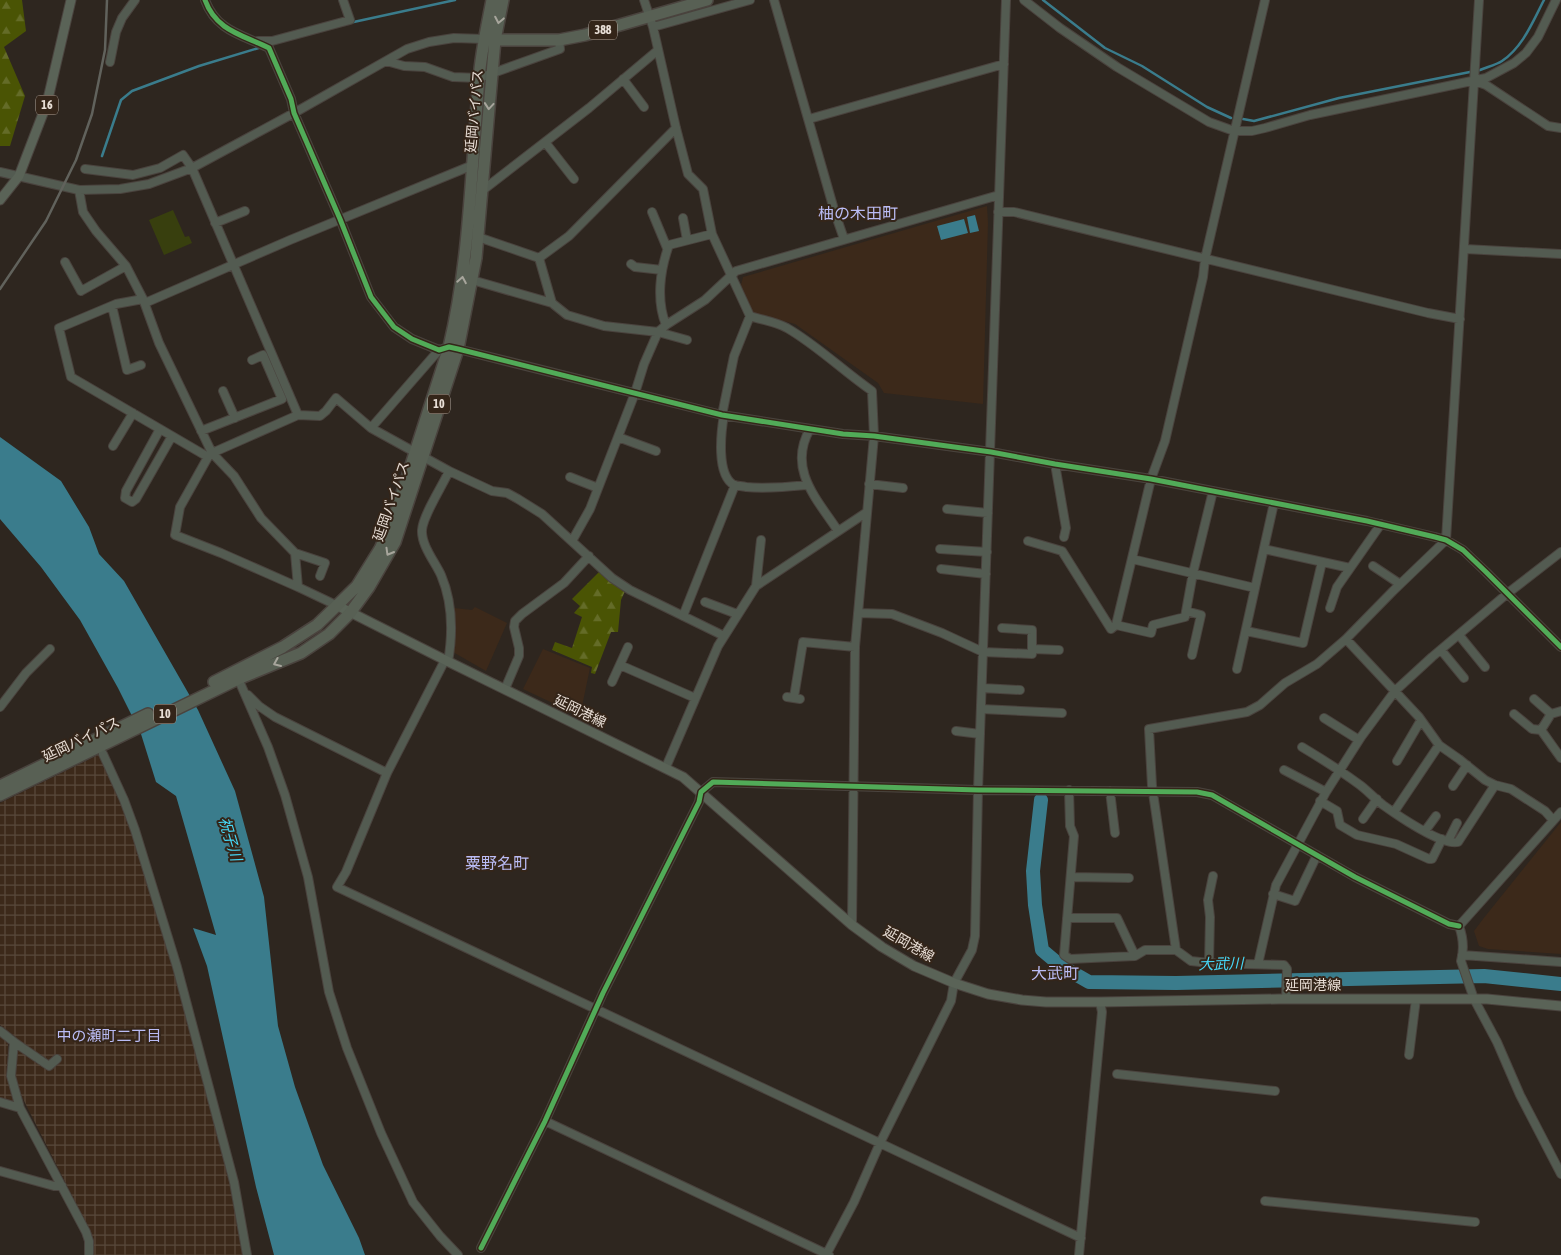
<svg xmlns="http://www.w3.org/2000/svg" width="1561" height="1255" font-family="'Asap Condensed','Noto Sans JP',sans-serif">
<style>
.built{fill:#3c291a}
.industrial{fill:url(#industrial-grid)}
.grass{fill:#383f0e}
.forest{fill:url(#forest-firs)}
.water{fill:#3a7c8c}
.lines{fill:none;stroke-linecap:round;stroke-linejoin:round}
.stream{stroke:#3a7c8c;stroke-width:2.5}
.river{stroke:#3a7c8c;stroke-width:14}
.minor-casing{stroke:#4a433e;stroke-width:10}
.major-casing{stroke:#4a433e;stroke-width:11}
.highway-casing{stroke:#4a433e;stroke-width:14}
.minor{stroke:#535b51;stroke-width:8}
.major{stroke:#5a6357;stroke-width:9}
.highway{stroke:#586054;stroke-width:11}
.rail{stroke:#61625c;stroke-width:2.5}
.cycleway-casing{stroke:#342519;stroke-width:8}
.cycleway{stroke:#51ab58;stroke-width:5}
.oneway{stroke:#a7a59c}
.labels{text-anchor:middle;stroke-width:4;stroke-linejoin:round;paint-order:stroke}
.shield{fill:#342519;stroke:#b2a69d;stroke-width:1}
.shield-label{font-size:12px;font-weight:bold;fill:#e8ded6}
.street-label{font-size:14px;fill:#e8ded6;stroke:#342519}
.water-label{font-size:15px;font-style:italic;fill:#46d8f8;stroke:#342519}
.neighbourhood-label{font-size:15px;fill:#babcf5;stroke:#342519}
.quarter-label{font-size:16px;fill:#babcf5;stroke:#342519}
</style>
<defs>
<pattern id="industrial-grid" width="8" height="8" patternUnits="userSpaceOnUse" patternTransform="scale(1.25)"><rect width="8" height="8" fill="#3c291a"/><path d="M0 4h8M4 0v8" fill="none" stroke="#58483b"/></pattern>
<pattern id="forest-firs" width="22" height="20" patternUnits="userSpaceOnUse" patternTransform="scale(1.25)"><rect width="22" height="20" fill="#4a5404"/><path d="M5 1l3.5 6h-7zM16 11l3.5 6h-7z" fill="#646c28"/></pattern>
</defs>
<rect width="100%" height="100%" fill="#2e261f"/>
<path class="built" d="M987 206 988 223 983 404 884 393 878 383 795 324 753 313 741 285 743 277Z
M475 607 507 623 486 671 453 652V610L454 608 472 610Z
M543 649 590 668 580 716 523 689Z
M1561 822V954L1488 949 1479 946 1474 931 1483 919Z"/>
<path class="industrial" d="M98 755 101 756 120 798 140 853 196 1048 234 1200 246 1255H92V1235L17 1087 15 1078 16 1037 0 1025V803Z
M0 1035 6 1039 8 1044 7 1075 10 1088 15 1099 11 1102 0 1099Z"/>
<path class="grass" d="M173 210 185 237 189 236 192 243 164 255 149 220Z"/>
<path class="forest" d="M0 0H22L26 31 4 47 25 96 10 146H0Z
M601 570 626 589 621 600 618 632H611L595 674 591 673 592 667 552 650 555 642 572 648 582 617 574 613 580 606 572 599Z"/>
<path class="water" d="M975 215 979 231 970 233 967 217Z
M964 219 968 233 941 240 937 226Z
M0 437 61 481 89 527 99 554 124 581 198 710 235 791 264 897 278 1026 295 1087 323 1165 359 1238 365 1255H274L256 1187 207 966 193 928 216 935 176 796 156 782 141 734 118 688 80 620 41 567 0 519Z"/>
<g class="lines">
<path class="stream" d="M1043 0 1105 48 1142 66 1207 107 1231 118
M349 23 455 0
M1243 119 1254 121 1339 98 1480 70C1487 67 1496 65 1502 61 1523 47 1533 21 1544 0
M102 156 121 100 132 91 199 66 262 47"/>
<path class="river" d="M1041 800 1033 871 1035 905 1042 950 1061 966 1089 982 1176 983 1484 976 1561 984"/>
<g class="minor-casing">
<path id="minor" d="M205 0C216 31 243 35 269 48L291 99 294 113 340 219 371 297 394 327 412 339 439 350 449 347 458 349 722 415 843 434 874 436 991 452 1055 464 1151 479 1367 521 1435 537 1446 540 1463 550 1486 572 1561 647
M644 0 653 27 676 128 688 174 703 189 712 234 750 316C762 320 776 322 787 328 818 346 843 371 872 391L874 436 855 647 852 925
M774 0 835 213 844 239
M1024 0 1060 28 1117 67 1209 122 1234 131H1252L1265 128 1310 115 1486 78 1514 63 1526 53 1538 37 1556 0
M653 27 750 0
M258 41H272L350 20 343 0
M386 61 404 66 425 67 453 77 479 78 560 49 559 40
M110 62 116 32 122 18 135 0
M623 79 644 107
M1475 81 1486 85 1548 126 1561 128
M809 119 1004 64
M545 142 574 179
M85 169 133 175 160 168 183 155 192 168 298 415
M0 172 79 190 120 189 149 184 192 168 294 113 407 49 429 42 454 38 484 39
M79 190 83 212 96 231 126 266 143 299 159 343 212 453 234 476 261 518 295 553 298 587 338 606
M483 190 589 108 658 50
M652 212 667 248
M998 212H1014L1428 313 1460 319
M683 218 687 240
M215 223 245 211
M478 237 539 258 552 303 567 315 604 326 658 332 687 340
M1465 249 1561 254
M539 258 569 236 676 128
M65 262 81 291 126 266
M631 264 635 267 662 270
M472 280 552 303
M143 299 116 304 59 328 71 377 208 457 212 453 298 415 320 416 326 411 336 398 371 428 449 471 492 491 507 493 518 499 542 514 612 578 630 590 724 636
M145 303 290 240 473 165
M112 306 127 370 141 365
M666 325C656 300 660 270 669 245L712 234
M223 391 235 418
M722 415 734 356 750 316
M724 415C721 432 716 475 734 485 737 486 743 486 746 487 767 489 787 487 808 485
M371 428 439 350
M160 429 126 491 125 498 132 502 136 499 172 436
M810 429C787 469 817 499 838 531
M201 431 282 399 263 355 252 360
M618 437 656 451
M113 446 133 413
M208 457 180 507 175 535 221 553 298 587
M1055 464 1066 528 1064 537
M570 477 598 488
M869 484 903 488
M947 509 988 513
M572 541 590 509 635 393 644 364 658 332 666 325 705 300 736 271 999 195
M1028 541 1062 551 1111 629 1116 625 1151 633 1153 625 1185 617 1193 573 1213 491
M940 549 987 552
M1264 549 1350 568
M295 553 325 563 320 576
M1132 559 1255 588
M1373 566 1400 584
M941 569 986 574
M756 586 761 540
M705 602 737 614
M1330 608 1337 587 1381 524
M1186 611 1201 615 1192 655
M858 613 892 614 942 633 983 652 1032 654V630L1002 628
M683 616 735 485
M1116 625 1151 479 1165 441 1203 277 1205 259 1265 0
M1246 631 1303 643 1322 562
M1459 635 1485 667
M1346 639 1419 717 1439 745 1459 759 1485 780 1495 785 1511 789 1545 811 1553 820
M1032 649 1059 650
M1441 650 1464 678
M445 660 387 773 346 872 337 887 1081 1238
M448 662C453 633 453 603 441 575 435 562 421 545 422 530 423 515 443 485 449 471
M620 665 695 698
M1237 669 1274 503
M237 676 268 747 285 795 308 877 329 992 347 1048 381 1133 413 1202 440 1236 458 1255
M612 682 628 647
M982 688 1020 690
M505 689 519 656V648L514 627 515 621 522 614 564 583 589 556
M248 695 259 706 275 717 387 773
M787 697 800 699
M794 697 803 642 855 647
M1534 699 1551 714
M0 707 26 673 50 649
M981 709 1062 713
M1561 711 1551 714 1541 730 1561 758
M1514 714 1532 729 1541 730
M1324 718 1359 740
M956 731 980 734
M1302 747C1322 759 1341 771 1360 785 1368 791 1375 799 1383 805 1397 815 1442 846 1458 842L1495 785
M103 754 124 800 135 830 177 967 234 1182 247 1255
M1397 761 1421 720
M666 767 718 646 756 586 867 512
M1284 770 1326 792
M1453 786 1467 765
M1069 790 1070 826 1074 836 1064 955 1070 959 1135 956 1145 950H1176
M1110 791 1115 833
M1320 801 1337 811 1340 825 1357 835 1396 844 1429 859H1432L1442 839
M1394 812 1439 745
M1363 819 1377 799
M1425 831 1436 816
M1448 841 1457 823
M1071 877 1129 878
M1273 894 1295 901 1317 855
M1067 918H1117L1135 956
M1459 926C1463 937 1464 950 1461 961L1474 999 1497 1042 1520 1095 1561 1174
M1459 926 1561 812
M1462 955 1561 962
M1209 963 1210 917 1208 900 1213 876
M1258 964 1276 885 1326 792 1361 737 1395 691 1432 657 1508 593 1561 552
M1286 999 1287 969 1284 965 1209 963 1191 961 1176 950 1152 786 1149 729 1247 712 1260 705 1285 683 1317 664 1346 639 1393 591 1446 540 1479 0
M0 1031 14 1042 11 1076 20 1108 86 1232 89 1241V1255
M14 1042 49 1066 57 1059
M1409 1055 1416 999
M1117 1074 1275 1091
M0 1102 20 1108
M545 1121 829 1255
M0 1171 54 1186H62
M1265 1201 1475 1222
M481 1248 545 1121 603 993 699 802 701 792 713 782 978 790 1197 792 1212 795 1355 877 1449 924 1459 926
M826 1255 854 1202 880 1143 951 1001 954 983 972 950 975 936 978 790 1006 0
M1079 1255 1102 1012 1100 1002"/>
</g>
<g class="major-casing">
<path id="major" d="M0 200 19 176 47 103 71 0
M338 606 445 660 683 777 852 925 882 947 914 966 954 983 988 994 1022 1000 1046 1002H1100L1279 999H1487L1561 1006"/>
</g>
<g class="highway-casing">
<path id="highway" d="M488 40H559L585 35 707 0
M214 682 283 647 317 625 357 586 380 549 393 521 449 347C470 259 471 169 479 79 481 52 487 26 492 0
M0 786 148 714
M0 795 238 679 301 653 329 634 350 613 369 587 395 542 458 349 476 258 495 40 503 0"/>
</g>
<use href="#minor" class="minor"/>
<use href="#major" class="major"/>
<use href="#highway" class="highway"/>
<path class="rail" d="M0 289 46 221 76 160 92 114 105 50 107 0"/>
<g class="cycleway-casing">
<path id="cycleway" d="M205 0C216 31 243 35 269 48L291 99 294 113 340 219 371 297 394 327 412 339 439 350 449 347 458 349 722 415 843 434 874 436 991 452 1055 464 1151 479 1367 521 1435 537 1446 540 1463 550 1486 572 1561 647
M481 1248 545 1121 603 993 699 802 701 792 713 782 978 790 1197 792 1212 795 1355 877 1449 924 1459 926"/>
</g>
<use href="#cycleway" class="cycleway"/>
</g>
<defs><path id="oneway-chevron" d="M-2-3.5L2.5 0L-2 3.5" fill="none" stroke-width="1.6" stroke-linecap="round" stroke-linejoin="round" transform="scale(1.25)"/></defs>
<g class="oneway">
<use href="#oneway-chevron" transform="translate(499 20) rotate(101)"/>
<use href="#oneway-chevron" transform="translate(489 106) rotate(95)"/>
<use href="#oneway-chevron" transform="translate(462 280) rotate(-80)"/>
<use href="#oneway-chevron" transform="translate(389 552) rotate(120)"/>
<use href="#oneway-chevron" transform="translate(277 663) rotate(157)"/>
</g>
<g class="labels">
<g class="shield">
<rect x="589" y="20.5" width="28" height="19" rx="4"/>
<rect x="36" y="95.5" width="22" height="19" rx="4"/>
<rect x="428" y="394.5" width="22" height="19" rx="4"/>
<rect x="154" y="704.5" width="22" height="19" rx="4"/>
</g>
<g class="shield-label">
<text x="603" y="34">388</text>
<text x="47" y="109">16</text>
<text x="439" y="408">10</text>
<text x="165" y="718">10</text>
</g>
<g class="street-label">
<text transform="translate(474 111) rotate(-85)" y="5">延岡バイパス</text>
<text transform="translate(391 501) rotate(-71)" y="5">延岡バイパス</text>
<text transform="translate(580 711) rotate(26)" y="5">延岡港線</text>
<text transform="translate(81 739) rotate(-26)" y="5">延岡バイパス</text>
<text transform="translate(909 944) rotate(30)" y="5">延岡港線</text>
<text x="1313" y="990">延岡港線</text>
</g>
<g class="water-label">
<text transform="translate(230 839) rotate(73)" y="5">祝子川</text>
<text transform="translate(1221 964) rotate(-1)" y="5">大武川</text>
</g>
<g class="neighbourhood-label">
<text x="109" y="1041">中の瀬町二丁目</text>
</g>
<g class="quarter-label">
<text x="858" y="219">柚の木田町</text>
<text x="497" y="869">粟野名町</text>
<text x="1055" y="979">大武町</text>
</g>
</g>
</svg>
